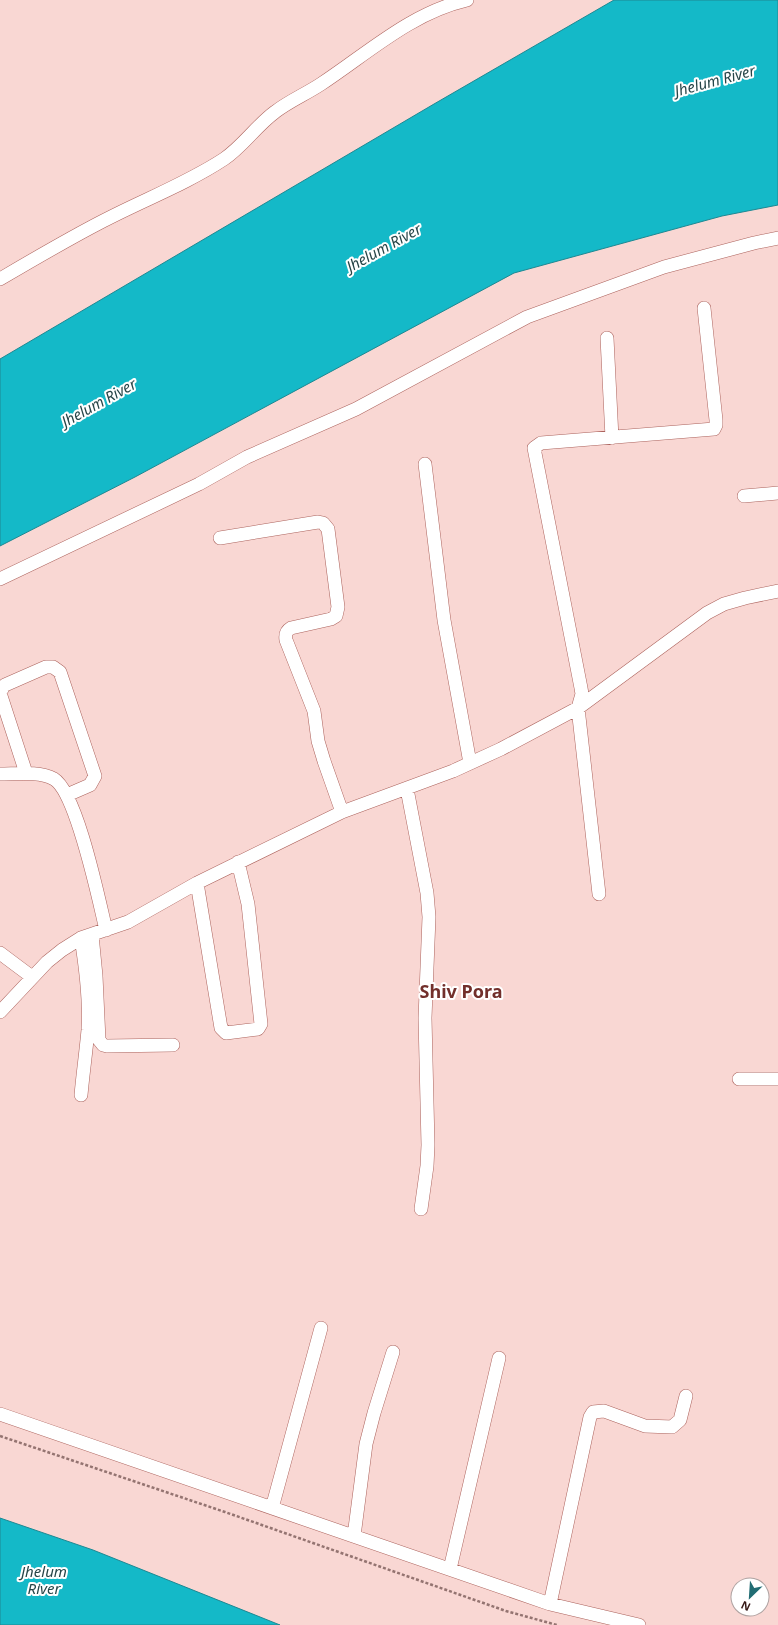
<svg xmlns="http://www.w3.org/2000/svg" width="778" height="1625" font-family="'Noto Sans',sans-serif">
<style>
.water{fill:#14b9c8;stroke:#1e8892}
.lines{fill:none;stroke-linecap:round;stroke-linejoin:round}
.minor-casing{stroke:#ac635d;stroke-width:14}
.path{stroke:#947471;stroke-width:2.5;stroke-dasharray:3 2;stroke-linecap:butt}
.minor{stroke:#fff;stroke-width:13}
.labels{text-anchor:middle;stroke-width:4;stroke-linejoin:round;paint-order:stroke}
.water-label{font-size:15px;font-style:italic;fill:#274548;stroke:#fff}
.district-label{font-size:18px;font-weight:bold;fill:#722f2b;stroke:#fff}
</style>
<rect width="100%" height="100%" fill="#f9d7d3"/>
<path class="water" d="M614 0H778V205L722 216 514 273 135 477 0 546V359L434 104Z
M0 1518 93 1550 280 1625H0Z"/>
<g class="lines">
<g class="minor-casing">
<path id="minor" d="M0 279C34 259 68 239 103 221 143 200 186 184 224 159 243 146 256 126 275 112 289 101 306 94 321 84 368 53 411 13 467 0
M607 338 612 438
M425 464 444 620 470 763
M744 496 778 493
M220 538 318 522 323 523 328 529 338 607 336 616 331 619 291 628C286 631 285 634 286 640L314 711 318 741 324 761 342 812
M0 579 199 484 247 457 356 409 527 317 664 267 754 243 778 238
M0 692 5 685 46 667H53L60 672 95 776 90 785 67 795
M0 693 26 773
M0 774C17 774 39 771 54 779 77 793 99 901 106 930
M407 789 427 893 429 917 425 1018 428 1145 427 1166 421 1209
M197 883 221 1028 226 1033 258 1029 261 1024 248 904 238 862
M599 894 578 708 582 694 581 688 534 448 541 443 714 429 716 425V420L704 308
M92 935 96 976 99 1040 103 1045 107 1046 173 1045
M0 953 32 977
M0 1012 47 962 62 950 81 938 128 922 197 883 342 812 453 771 501 749 578 708 707 613 724 604 745 598 778 591
M739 1079H778
M81 1095C83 1073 86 1052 88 1030 90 999 86 969 81 938
M0 1414 550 1604 639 1625
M272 1508 321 1328
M354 1536 366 1444 374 1413 393 1352
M450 1569 499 1358
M550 1604 590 1417 593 1412 604 1411 645 1426 672 1427 680 1420 686 1396"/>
</g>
<path class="path" d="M0 1436 225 1512 506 1611 557 1625"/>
<use href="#minor" class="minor"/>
</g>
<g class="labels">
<g class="water-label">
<text transform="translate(715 81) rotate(-15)" y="5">Jhelum River</text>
<text transform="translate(384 248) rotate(-29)" y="5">Jhelum River</text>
<text transform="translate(99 403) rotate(-29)" y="5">Jhelum River</text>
<text x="44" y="1577">Jhelum<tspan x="44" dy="17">River</tspan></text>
</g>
<g class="district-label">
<text x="461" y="998">Shiv Pora</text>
</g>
</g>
<g transform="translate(750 1597) rotate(205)"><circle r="19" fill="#ffffff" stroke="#aea2a1"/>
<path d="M0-3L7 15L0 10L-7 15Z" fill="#226d74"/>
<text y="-6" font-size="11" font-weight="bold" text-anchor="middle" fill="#341715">N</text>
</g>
</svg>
